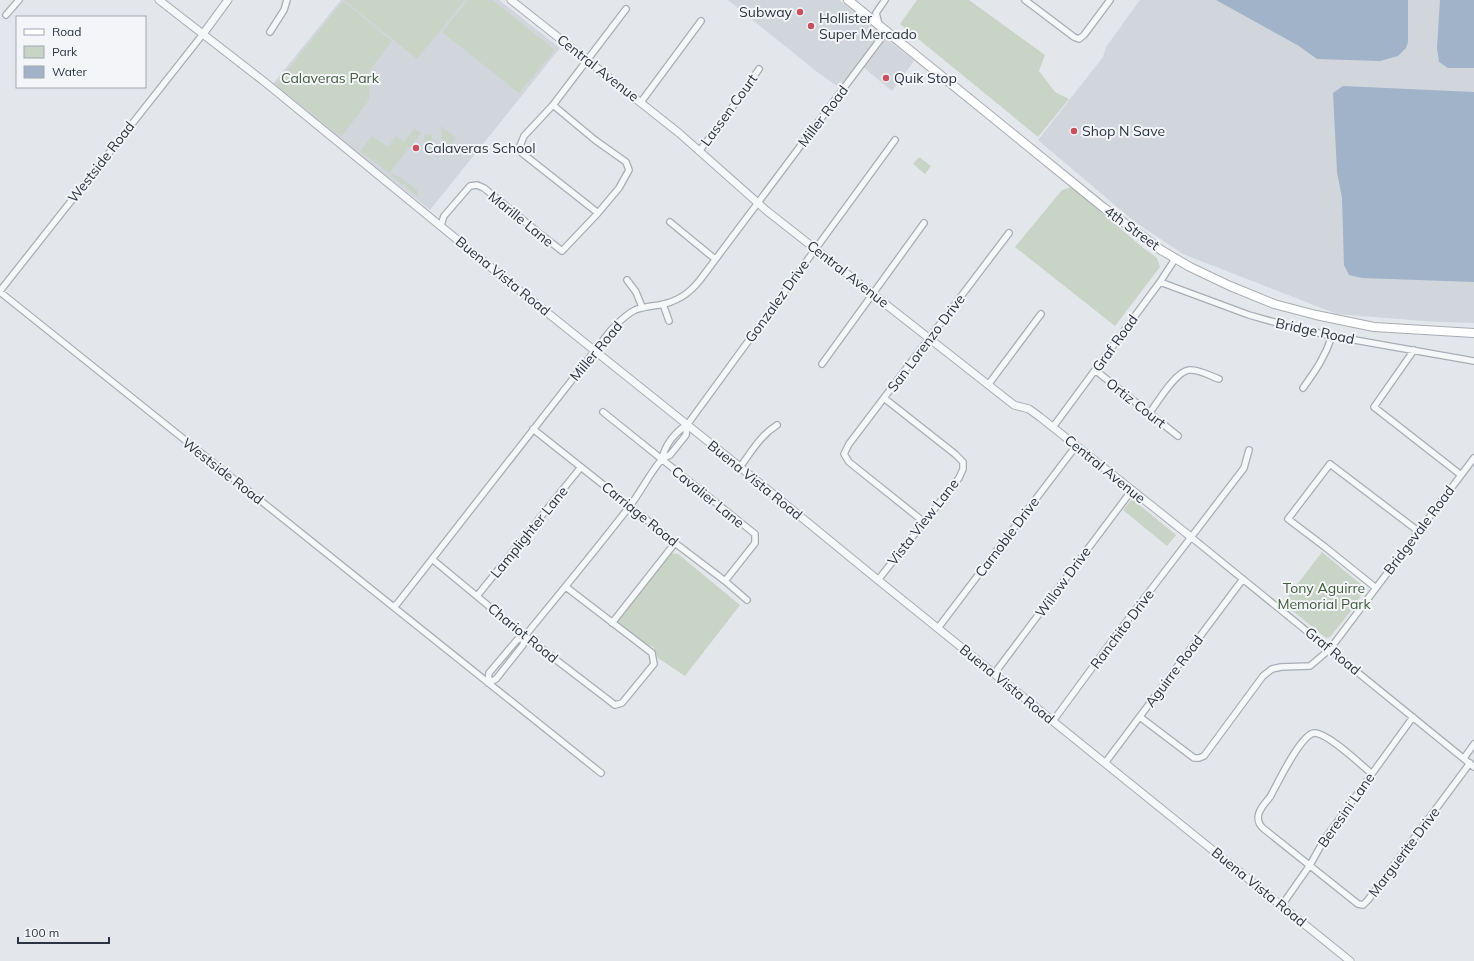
<svg xmlns="http://www.w3.org/2000/svg" width="1474" height="961" font-family="Mulish,sans-serif">
<style>
.built{fill:#d1d5dc}
.green{fill:#c8d4c5}
.water{fill:#a0b3c8}
.lines{fill:none;stroke-linecap:round;stroke-linejoin:round}
.minor-casing{stroke:#a8adb4;stroke-width:8}
.tertiary-casing{stroke:#a8adb4;stroke-width:9}
.secondary-casing{stroke:#a8adb4;stroke-width:10}
.minor{stroke:#f6f7f9;stroke-width:5.5}
.tertiary{stroke:#f6f7f9;stroke-width:7}
.secondary{stroke:#fff;stroke-width:8}
.poi-dot{fill:#c7505f;stroke:#f3f5f8;stroke-width:1.5}
.labels{text-anchor:middle;stroke-width:4;stroke-linejoin:round;paint-order:stroke}
.poi-label{font-size:14px;fill:#2c3342;stroke:#f3f5f8;text-anchor:start}
.street-label{font-size:14px;fill:#2c3342;stroke:#f3f5f8}
.park-label{font-size:14px;fill:#405d3a;stroke:#f3f5f8}
</style>
<rect width="100%" height="100%" fill="#e3e6ea"/>
<path class="built" d="M341 0H499L560 48 430 210 272 85Z
M728 0H839L914 61 892 91 863 67 844 91 816 71Z
M1140 0H1474V323L1437 322 1337 314 1183 254 1135 222 1038 140 1103 57 1106 47Z"/>
<path class="green" d="M344 0H465L417 59Z
M468 0H492L555 50 519 93 442 32Z
M917 0H969L1045 55 1039 71 1055 92 1069 99 1038 137 900 24Z
M343 1 392 41 369 71V100L341 137 276 85Z
M441 126 456 138 447 151 443 146Z
M414 129 421 133 389 173 360 151 372 136 388 147 396 136 404 142Z
M431 133 434 147 430 150 425 146 424 135H428Z
M919 157 931 166 925 174 913 164Z
M390 174C401 177 408 183 417 190L418 197 406 187V182L403 185Z
M1072 187 1142 247 1157 258 1160 267 1115 326 1015 247 1062 190Z
M1132 499 1176 535 1167 546 1123 510Z
M1322 552 1364 587C1363 598 1338 627 1330 637L1326 638 1283 603Z
M670 553 678 554 740 605 685 676 658 658 653 647 639 641 615 623 666 557Z"/>
<path class="water" d="M1216 0H1408V42L1406 48 1398 56 1380 61 1317 59 1299 46Z
M1440 0H1474V68H1448L1439 62 1437 48Z
M1343 86 1474 92V282L1362 278 1349 275 1344 265 1342 198 1337 172 1333 93Z"/>
<g class="lines">
<g class="minor-casing">
<path id="minor" d="M1025 0 1074 37 1079 39 1084 35 1110 0
M6 15 19 0
M270 32 284 10 287 0
M641 102 701 21
M699 151 720 125 759 69
M598 213 522 153 520 146 524 136 553 105 626 9
M670 222 715 259
M441 225 444 216 470 186 477 185 484 188 539 233 562 251 598 213 619 188 629 170 626 162 595 140 553 105
M627 280 636 292 642 307
M1160 282 1249 315 1288 326 1332 336 1474 361
M0 291 203 34
M0 292 601 773
M663 304 669 321
M1414 350 1374 407 1461 475
M822 364 924 223
M1095 370 1178 436
M988 385 1041 314
M1303 388C1316 370 1325 357 1332 336
M603 412 755 534V543L725 581
M1149 414C1157 403 1176 371 1189 370 1199 369 1210 376 1219 379
M687 425 686 435 670 455 662 459C665 445 675 432 687 425L895 140
M1053 427 1160 282 1175 259
M533 429 630 506 675 543 725 581 747 600
M740 467C752 451 760 436 777 425
M924 522 849 462 844 454 849 444 1009 233
M1191 537 1474 767
M432 559 525 636 615 705 622 703 654 664 652 653 566 587
M878 580 959 478 963 469V462L955 454 884 398
M1376 588 1325 547 1288 519 1330 464 1418 531
M477 596 581 467
M393 606 397 604 611 330C618 323 625 315 635 310 642 307 651 306 659 305 677 302 689 294 700 280L882 37 876 13 885 0
M612 623 675 543
M938 628 1076 446
M525 636C560 593 595 551 629 507 641 492 649 474 662 459
M525 636 523 645 496 679 488 683 489 673 517 640Z
M994 674 1132 490
M1140 717 1194 758H1199L1204 756 1263 676 1272 669 1281 667 1310 666 1330 649 1474 458
M1053 721 1117 634 1244 468 1249 450
M1464 758 1474 744
M1105 763 1243 579
M1371 773C1361 765 1327 732 1314 733 1300 735 1277 785 1270 797 1266 802 1261 807 1259 813 1257 819 1259 825 1264 829L1358 904 1363 905 1368 900 1470 763
M1282 905 1310 865 1324 840 1413 717"/>
</g>
<g class="tertiary-casing">
<path id="tertiary" d="M159 0 266 83 504 278 740 467 878 580 1350 961
M511 0 679 133 767 211 1014 405 1029 409 1040 417 1191 537
M203 34 228 0"/>
</g>
<g class="secondary-casing">
<path id="secondary" d="M848 0 1104 208 1161 250 1190 267 1230 286 1274 304 1316 315 1374 327 1474 333"/>
</g>
<use href="#minor" class="minor"/>
<use href="#tertiary" class="tertiary"/>
<use href="#secondary" class="secondary"/>
</g>
<g class="poi-dot">
<circle cx="800" cy="12" r="4"/>
<circle cx="811" cy="26" r="4"/>
<circle cx="886" cy="78" r="4"/>
<circle cx="1074" cy="131" r="4"/>
<circle cx="416" cy="148" r="4"/>
</g>
<g class="labels">
<g class="poi-label">
<text x="792" y="17" text-anchor="end">Subway</text>
<text x="819" y="23">Hollister<tspan x="819" dy="16">Super Mercado</tspan></text>
<text x="894" y="83">Quik Stop</text>
<text x="1082" y="136">Shop N Save</text>
<text x="424" y="153">Calaveras School</text>
</g>
<g class="street-label">
<text transform="translate(598 68) rotate(38)" y="5">Central Avenue</text>
<text transform="translate(729 110) rotate(-54)" y="5">Lassen Court</text>
<text transform="translate(823 116) rotate(-53)" y="5">Miller Road</text>
<text transform="translate(101 162) rotate(-52)" y="5">Westside Road</text>
<text transform="translate(521 219) rotate(39)" y="5">Marille Lane</text>
<text transform="translate(1132 228) rotate(36)" y="5">4th Street</text>
<text transform="translate(848 274) rotate(38)" y="5">Central Avenue</text>
<text transform="translate(503 276) rotate(39)" y="5">Buena Vista Road</text>
<text transform="translate(777 301) rotate(-54)" y="5">Gonzalez Drive</text>
<text transform="translate(1315 331) rotate(12)" y="5">Bridge Road</text>
<text transform="translate(926 343) rotate(-53)" y="5">San Lorenzo Drive</text>
<text transform="translate(1115 343) rotate(-54)" y="5">Graf Road</text>
<text transform="translate(596 351) rotate(-50)" y="5">Miller Road</text>
<text transform="translate(1136 403) rotate(38)" y="5">Ortiz Court</text>
<text transform="translate(1105 469) rotate(39)" y="5">Central Avenue</text>
<text transform="translate(223 471) rotate(38)" y="5">Westside Road</text>
<text transform="translate(755 480) rotate(39)" y="5">Buena Vista Road</text>
<text transform="translate(708 497) rotate(39)" y="5">Cavalier Lane</text>
<text transform="translate(640 514) rotate(39)" y="5">Carriage Road</text>
<text transform="translate(923 522) rotate(-52)" y="5">Vista View Lane</text>
<text transform="translate(1419 530) rotate(-53)" y="5">Bridgevale Road</text>
<text transform="translate(529 532) rotate(-51)" y="5">Lamplighter Lane</text>
<text transform="translate(1007 537) rotate(-53)" y="5">Carnoble Drive</text>
<text transform="translate(1063 582) rotate(-54)" y="5">Willow Drive</text>
<text transform="translate(1122 629) rotate(-53)" y="5">Ranchito Drive</text>
<text transform="translate(523 633) rotate(39)" y="5">Chariot Road</text>
<text transform="translate(1333 651) rotate(39)" y="5">Graf Road</text>
<text transform="translate(1174 671) rotate(-53)" y="5">Aguirre Road</text>
<text transform="translate(1007 684) rotate(39)" y="5">Buena Vista Road</text>
<text transform="translate(1346 810) rotate(-55)" y="5">Beresini Lane</text>
<text transform="translate(1404 852) rotate(-53)" y="5">Marguerite Drive</text>
<text transform="translate(1259 887) rotate(39)" y="5">Buena Vista Road</text>
</g>
<g class="park-label">
<text x="330" y="83">Calaveras Park</text>
<text x="1324" y="593">Tony Aguirre<tspan x="1324" dy="16">Memorial Park</tspan></text>
</g>
</g>
<rect x="16" y="16" width="130" height="72" fill="#f3f5f8" stroke="#a3a7af"/>
<rect x="24" y="29" width="20" height="6" fill="#ffffff" stroke="#a3a7af"/>
<text x="52" y="36" font-size="12" fill="#2c3342">Road</text>
<rect x="24" y="46" width="20" height="12" fill="#c8d4c5" stroke="#a3a7af"/>
<text x="52" y="56" font-size="12" fill="#2c3342">Park</text>
<rect x="24" y="66" width="20" height="12" fill="#a0b3c8" stroke="#a3a7af"/>
<text x="52" y="76" font-size="12" fill="#2c3342">Water</text>
<path d="M18 937v6h91v-6" fill="none" stroke="#2c3342" stroke-width="2"/>
<text x="24" y="937" font-size="12" fill="#2c3342" stroke="#f3f5f8" stroke-width="3" paint-order="stroke">100 m</text>
</svg>
